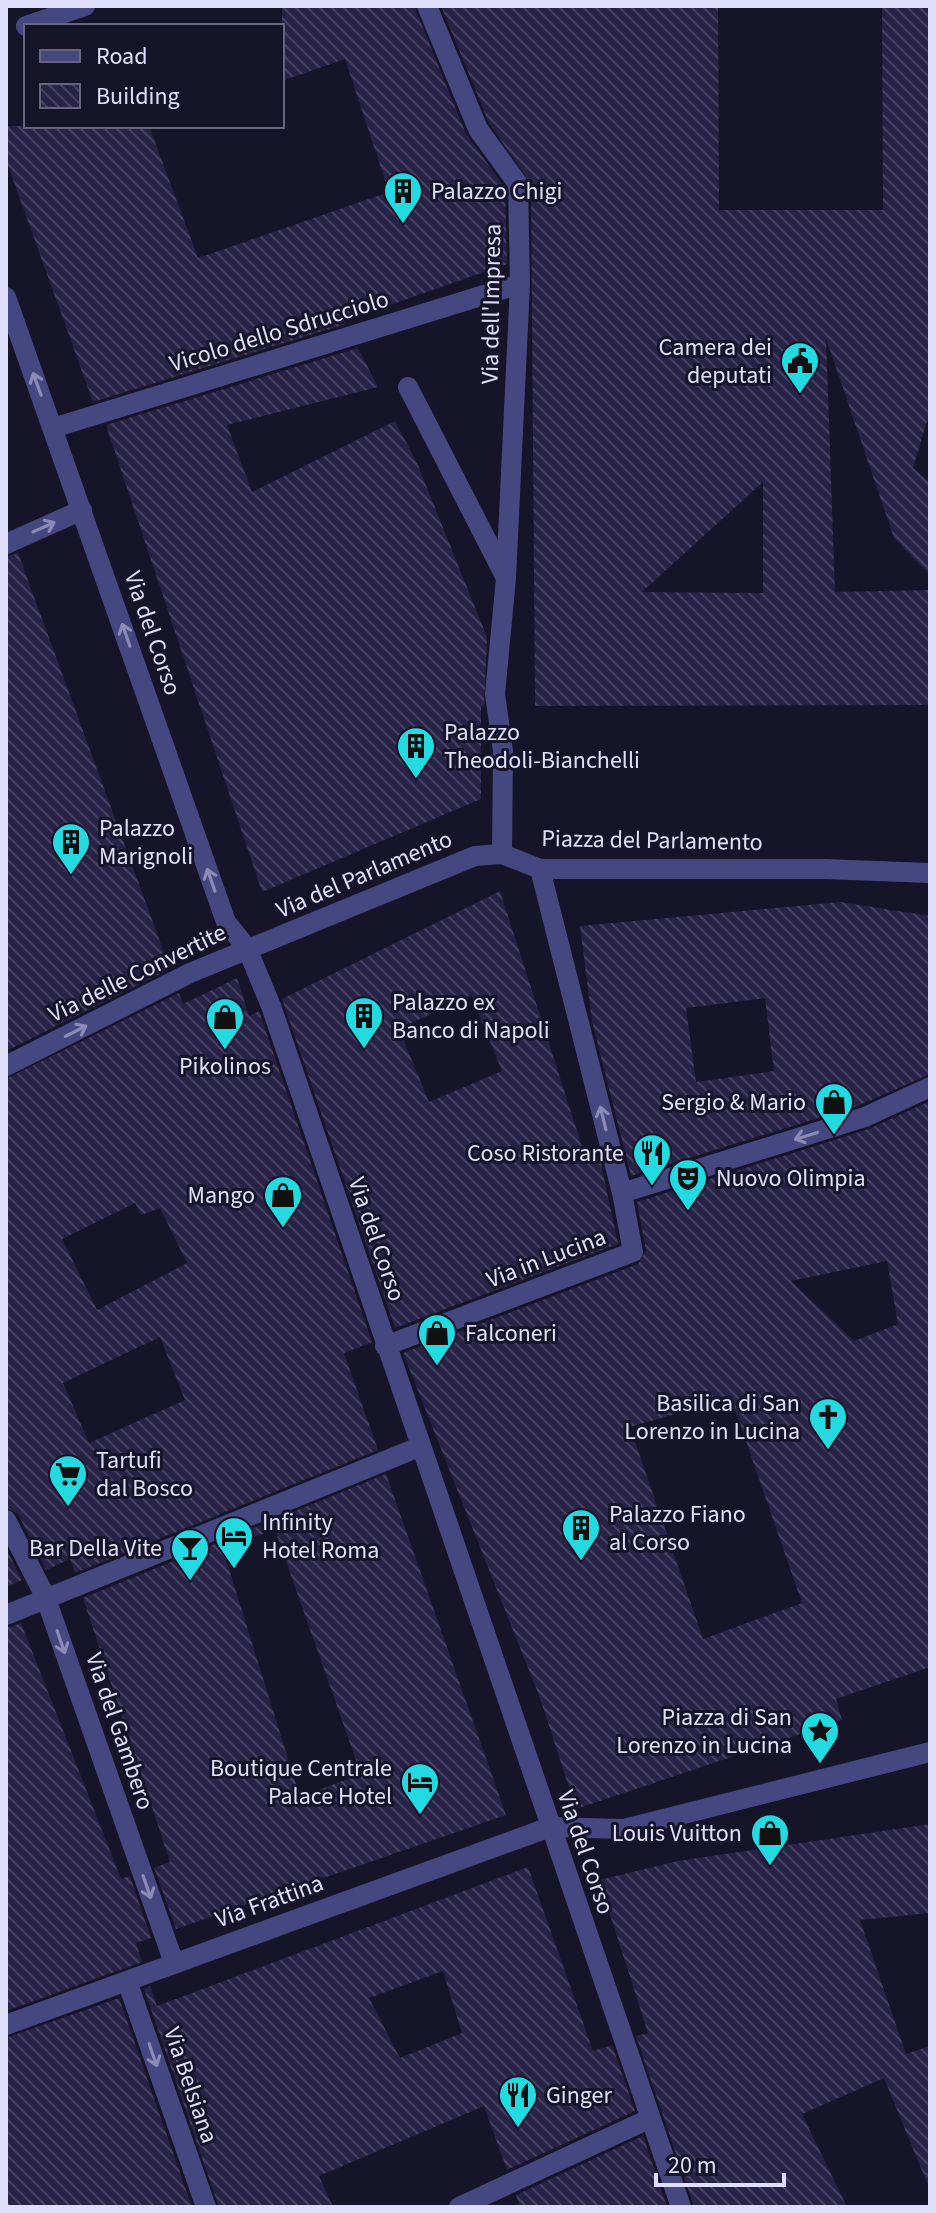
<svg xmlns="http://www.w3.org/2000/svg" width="936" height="2213" font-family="'Source Sans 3',sans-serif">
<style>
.building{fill:url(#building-back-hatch);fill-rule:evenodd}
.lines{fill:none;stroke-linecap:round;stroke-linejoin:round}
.minor{stroke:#454780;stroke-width:20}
.oneway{stroke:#8b8bb7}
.labels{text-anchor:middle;stroke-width:6;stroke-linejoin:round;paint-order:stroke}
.poi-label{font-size:24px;fill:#e0dffb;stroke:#161428;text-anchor:start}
.street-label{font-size:24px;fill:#e0dffb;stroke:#161428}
</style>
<defs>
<pattern id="building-back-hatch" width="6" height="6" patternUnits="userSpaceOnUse" patternTransform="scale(2)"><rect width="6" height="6" fill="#272246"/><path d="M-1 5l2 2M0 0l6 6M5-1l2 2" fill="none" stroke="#464262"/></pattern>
</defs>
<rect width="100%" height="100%" fill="#161428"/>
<path class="building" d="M282 6H414L466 134 505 188 507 264 344 321 346 324 93 402 6 160V126H149L198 258 389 192 345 59 282 81Z
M441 6H718L719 210H883L882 6H930V411L913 468 930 483V575L894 538 826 338 835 592 930 590V705L535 706 531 184 489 123ZM763 482V593L642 592Z
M358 348 378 387 227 425 252 492 395 421 417 463 487 637 484 706 481 707V799L262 892 106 425Z
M18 553 170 969 6 1051V557Z
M500 891 587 1162 600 1159 618 1244 395 1328 282 999ZM471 995 502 1071 429 1102 399 1029Z
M840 902 930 916V1074L860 1105 631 1176 592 1021 580 926ZM765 998 774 1071 696 1082 686 1008Z
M237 978 249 1016 259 1011 372 1342 344 1353 378 1450 75 1573 70 1559 46 1570 18 1514 6 1507V1079L179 993 183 1004ZM135 1203 141 1215 160 1208 187 1263 97 1310 62 1239ZM160 1337 185 1400 89 1443 63 1383Z
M930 1101V1667L836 1699 842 1720 576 1809 540 1698 403 1353 638 1264 646 1250 637 1202 869 1129ZM887 1261 898 1324 854 1341 791 1281ZM731 1398 802 1603 703 1639 630 1427Z
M386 1474 506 1815 176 1929 154 1868 170 1862 83 1598ZM275 1530 361 1774 300 1797 222 1547Z
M6 1548 22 1580 6 1587Z
M21 1623 121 1879 130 1876 151 1938 136 1943 142 1962 6 2011V1628Z
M930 1824V1913L860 1920 906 2054 930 2046V2190L884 2078 802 2114 847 2207H694L636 2036 648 2033 599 1880 678 1861Z
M528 1867 593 2051 612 2045 635 2111 507 2170 484 2106 319 2176 333 2207H219L144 1989 150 1986 157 2006ZM443 1971 462 2033 400 2058 369 1998Z
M119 1998 192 2207H6V2038Z
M643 2136 667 2207H520L516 2195Z"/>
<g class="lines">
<path class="minor" d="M427 6 478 129 518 184 520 284 506 578
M26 26 85 6
M6 297 226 922 247 948 271 1006 681 2207
M408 387 506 578 495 694 503 751 502 854
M53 428 520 284
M6 544 82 510
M6 1066 190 973 475 856 502 854 540 869H824L930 873
M622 1193 865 1117 930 1087
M385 1346 633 1252 622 1193 540 869
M6 1520 45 1596 174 1963
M6 1615 419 1447
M127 1981 206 2207
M6 2025 550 1827 624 1829 930 1752
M459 2207 649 2119"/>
</g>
<defs><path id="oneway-shaft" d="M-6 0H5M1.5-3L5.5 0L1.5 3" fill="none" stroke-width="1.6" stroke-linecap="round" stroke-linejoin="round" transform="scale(2)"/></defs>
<g class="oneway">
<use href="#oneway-shaft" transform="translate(37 384) rotate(-110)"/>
<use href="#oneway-shaft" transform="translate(44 527) rotate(-24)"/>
<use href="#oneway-shaft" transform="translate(126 635) rotate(-109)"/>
<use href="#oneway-shaft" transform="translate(211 880) rotate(-109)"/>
<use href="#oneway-shaft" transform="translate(76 1031) rotate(-27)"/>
<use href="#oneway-shaft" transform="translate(603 1118) rotate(-104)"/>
<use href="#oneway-shaft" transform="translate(806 1136) rotate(163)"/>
<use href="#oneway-shaft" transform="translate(61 1642) rotate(71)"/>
<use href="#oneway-shaft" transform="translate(147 1887) rotate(71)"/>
<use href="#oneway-shaft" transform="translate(153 2055) rotate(71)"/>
</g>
<defs>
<g id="building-pin" transform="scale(2)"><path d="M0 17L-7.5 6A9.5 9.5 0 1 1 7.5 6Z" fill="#24dae1" stroke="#161428"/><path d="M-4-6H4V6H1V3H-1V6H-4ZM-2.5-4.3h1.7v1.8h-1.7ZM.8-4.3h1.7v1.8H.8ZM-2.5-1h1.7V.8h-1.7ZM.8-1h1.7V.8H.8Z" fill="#111"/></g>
<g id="civic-pin" transform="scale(2)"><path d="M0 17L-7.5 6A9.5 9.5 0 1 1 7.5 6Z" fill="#24dae1" stroke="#161428"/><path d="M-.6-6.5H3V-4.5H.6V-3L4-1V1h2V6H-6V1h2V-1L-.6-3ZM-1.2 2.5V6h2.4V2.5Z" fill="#111"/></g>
<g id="shop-pin" transform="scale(2)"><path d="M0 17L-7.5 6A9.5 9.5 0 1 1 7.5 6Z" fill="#24dae1" stroke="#161428"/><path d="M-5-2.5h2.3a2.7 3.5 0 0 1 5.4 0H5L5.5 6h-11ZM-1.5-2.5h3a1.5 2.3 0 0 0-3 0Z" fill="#111"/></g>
<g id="restaurant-pin" transform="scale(2)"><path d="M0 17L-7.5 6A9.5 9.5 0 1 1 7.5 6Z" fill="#24dae1" stroke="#161428"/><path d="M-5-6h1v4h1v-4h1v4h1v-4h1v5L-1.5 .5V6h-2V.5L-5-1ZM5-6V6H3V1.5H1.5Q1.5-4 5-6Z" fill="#111"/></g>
<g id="theatre-pin" transform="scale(2)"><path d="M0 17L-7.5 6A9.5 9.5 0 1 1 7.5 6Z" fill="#24dae1" stroke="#161428"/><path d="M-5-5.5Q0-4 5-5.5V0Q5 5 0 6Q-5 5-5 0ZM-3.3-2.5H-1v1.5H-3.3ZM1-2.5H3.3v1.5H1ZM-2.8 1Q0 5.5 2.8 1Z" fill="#111"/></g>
<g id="church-pin" transform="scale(2)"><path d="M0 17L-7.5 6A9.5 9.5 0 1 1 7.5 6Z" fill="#24dae1" stroke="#161428"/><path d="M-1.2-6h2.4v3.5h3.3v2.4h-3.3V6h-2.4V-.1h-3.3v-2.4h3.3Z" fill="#111"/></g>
<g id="supermarket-pin" transform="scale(2)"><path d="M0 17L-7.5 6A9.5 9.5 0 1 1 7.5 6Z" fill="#24dae1" stroke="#161428"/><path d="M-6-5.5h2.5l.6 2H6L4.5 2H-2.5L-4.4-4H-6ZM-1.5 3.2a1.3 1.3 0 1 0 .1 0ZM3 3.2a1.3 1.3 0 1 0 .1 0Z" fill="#111"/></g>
<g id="hotel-pin" transform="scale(2)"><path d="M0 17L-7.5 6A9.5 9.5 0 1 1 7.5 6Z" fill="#24dae1" stroke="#161428"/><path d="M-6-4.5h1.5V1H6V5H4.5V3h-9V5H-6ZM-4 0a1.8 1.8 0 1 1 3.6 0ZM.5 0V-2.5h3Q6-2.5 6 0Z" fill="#111"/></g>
<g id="bar-pin" transform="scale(2)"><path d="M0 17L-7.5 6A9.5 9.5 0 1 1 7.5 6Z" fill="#24dae1" stroke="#161428"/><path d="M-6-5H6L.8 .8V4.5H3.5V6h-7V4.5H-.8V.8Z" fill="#111"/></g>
<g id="sight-pin" transform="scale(2)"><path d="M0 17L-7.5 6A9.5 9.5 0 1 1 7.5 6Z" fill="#24dae1" stroke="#161428"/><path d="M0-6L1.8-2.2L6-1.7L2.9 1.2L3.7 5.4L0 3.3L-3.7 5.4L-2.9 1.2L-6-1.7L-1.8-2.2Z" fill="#111"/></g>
</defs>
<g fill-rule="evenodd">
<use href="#building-pin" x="403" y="191"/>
<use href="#civic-pin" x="800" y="361"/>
<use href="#building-pin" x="416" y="746"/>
<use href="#building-pin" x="71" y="842"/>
<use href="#building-pin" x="364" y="1016"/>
<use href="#shop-pin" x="225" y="1017"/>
<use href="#shop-pin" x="834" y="1102"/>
<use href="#restaurant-pin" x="652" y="1153"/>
<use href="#theatre-pin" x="688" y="1178"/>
<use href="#shop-pin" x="283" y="1195"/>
<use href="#shop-pin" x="437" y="1333"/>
<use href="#church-pin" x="828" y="1417"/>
<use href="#supermarket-pin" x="68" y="1474"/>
<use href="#building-pin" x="581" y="1528"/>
<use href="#hotel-pin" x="234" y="1536"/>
<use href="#bar-pin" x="190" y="1548"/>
<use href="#sight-pin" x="820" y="1731"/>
<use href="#hotel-pin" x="420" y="1782"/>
<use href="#shop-pin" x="770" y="1833"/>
<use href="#restaurant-pin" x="518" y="2095"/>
</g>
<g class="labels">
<g class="poi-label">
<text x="431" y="199">Palazzo Chigi</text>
<text x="772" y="355" text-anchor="end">Camera dei<tspan x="772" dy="28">deputati</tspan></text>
<text x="444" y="740">Palazzo<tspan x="444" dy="28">Theodoli-Bianchelli</tspan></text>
<text x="99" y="836">Palazzo<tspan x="99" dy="28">Marignoli</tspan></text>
<text x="392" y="1010">Palazzo ex<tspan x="392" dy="28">Banco di Napoli</tspan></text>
<text x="225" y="1074" text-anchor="middle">Pikolinos</text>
<text x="806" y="1110" text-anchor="end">Sergio &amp; Mario</text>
<text x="624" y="1161" text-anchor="end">Coso Ristorante</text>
<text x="716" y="1186">Nuovo Olimpia</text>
<text x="255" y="1203" text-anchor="end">Mango</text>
<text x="465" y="1341">Falconeri</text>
<text x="800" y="1411" text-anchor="end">Basilica di San<tspan x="800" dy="28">Lorenzo in Lucina</tspan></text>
<text x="96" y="1468">Tartufi<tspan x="96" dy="28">dal Bosco</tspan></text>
<text x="609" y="1522">Palazzo Fiano<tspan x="609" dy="28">al Corso</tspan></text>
<text x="262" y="1530">Infinity<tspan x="262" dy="28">Hotel Roma</tspan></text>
<text x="162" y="1556" text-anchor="end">Bar Della Vite</text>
<text x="792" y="1725" text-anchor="end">Piazza di San<tspan x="792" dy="28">Lorenzo in Lucina</tspan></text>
<text x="392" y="1776" text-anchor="end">Boutique Centrale<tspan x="392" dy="28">Palace Hotel</tspan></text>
<text x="742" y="1841" text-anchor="end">Louis Vuitton</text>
<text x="546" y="2103">Ginger</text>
</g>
<g class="street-label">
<text transform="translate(491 304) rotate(-89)" y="8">Via dell'Impresa</text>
<text transform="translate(279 331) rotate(-17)" y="8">Vicolo dello Sdrucciolo</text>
<text transform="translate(153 633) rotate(71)" y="8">Via del Corso</text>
<text transform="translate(652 840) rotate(1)" y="8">Piazza del Parlamento</text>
<text transform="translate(364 874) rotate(-23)" y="8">Via del Parlamento</text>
<text transform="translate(137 973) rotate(-26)" y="8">Via delle Convertite</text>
<text transform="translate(377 1239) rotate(71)" y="8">Via del Corso</text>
<text transform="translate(546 1258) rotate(-21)" y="8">Via in Lucina</text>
<text transform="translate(120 1731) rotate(71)" y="8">Via del Gambero</text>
<text transform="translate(586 1852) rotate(71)" y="8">Via del Corso</text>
<text transform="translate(269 1901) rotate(-20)" y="8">Via Frattina</text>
<text transform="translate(191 2085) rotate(71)" y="8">Via Belsiana</text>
</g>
</g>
<rect width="936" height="2213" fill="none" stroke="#e0dffb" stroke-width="16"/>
<rect x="24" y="24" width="260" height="104" fill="#161428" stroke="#67657c" stroke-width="2"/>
<rect x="40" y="50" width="40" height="12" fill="#454780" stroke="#67657c" stroke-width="2"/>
<text x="96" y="64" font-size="24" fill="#e0dffb">Road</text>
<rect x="40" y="84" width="40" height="24" fill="url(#building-back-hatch)" stroke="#67657c" stroke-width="2"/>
<text x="96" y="104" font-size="24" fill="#e0dffb">Building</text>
<path d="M656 2173v12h128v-12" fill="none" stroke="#e0dffb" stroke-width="4"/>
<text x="668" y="2173" font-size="24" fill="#e0dffb" stroke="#161428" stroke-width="6" paint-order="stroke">20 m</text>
</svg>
